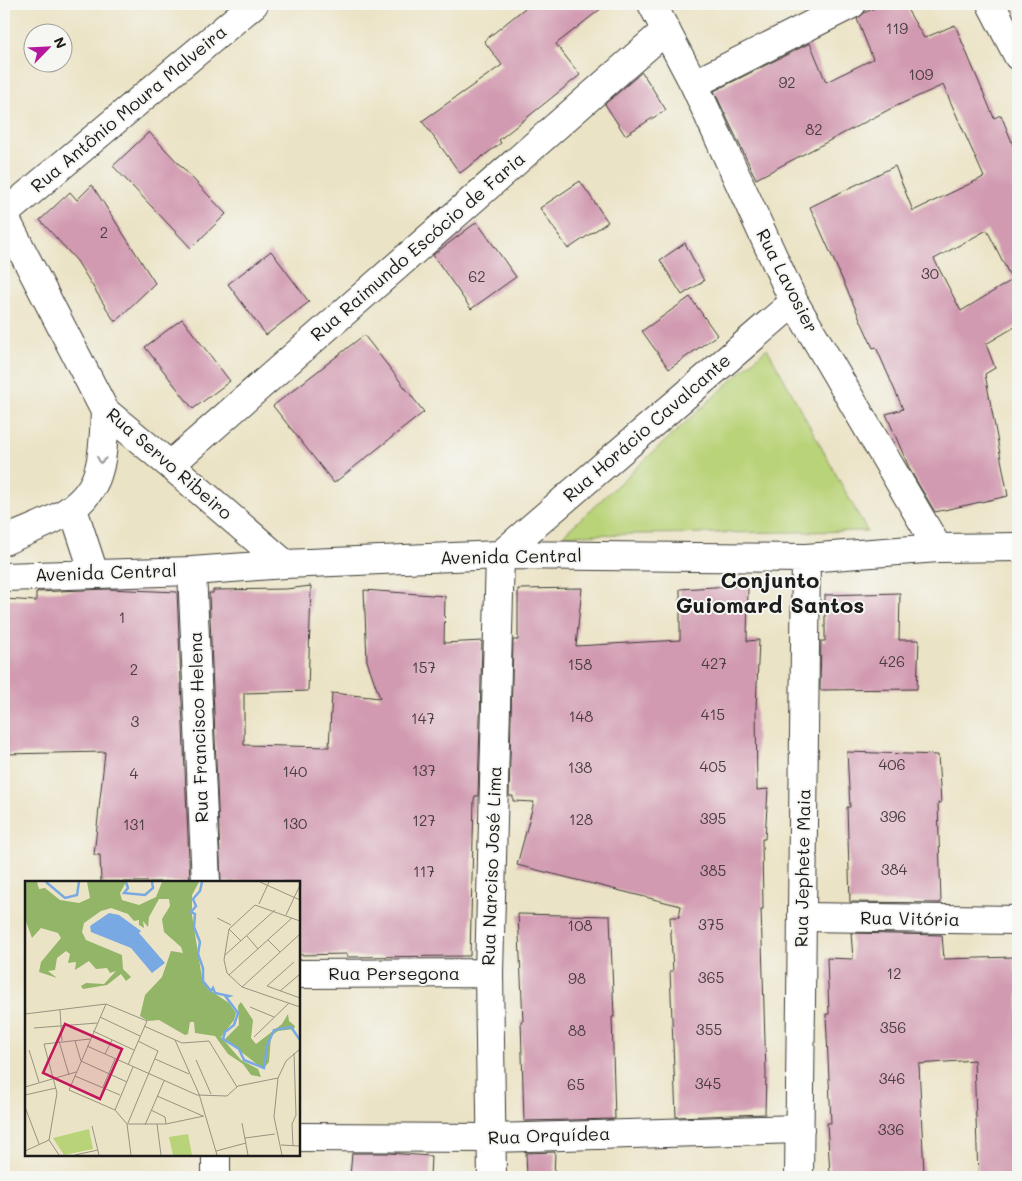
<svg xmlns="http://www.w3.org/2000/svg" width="1022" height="1181" font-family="Mali,sans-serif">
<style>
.green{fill:#b9d378;stroke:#6a784a}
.building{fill:#d19ab0;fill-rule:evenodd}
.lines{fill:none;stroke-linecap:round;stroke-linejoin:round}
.street-casing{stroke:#3b3a35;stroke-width:30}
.street{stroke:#fff;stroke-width:28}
.oneway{stroke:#999}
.labels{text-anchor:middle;stroke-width:4;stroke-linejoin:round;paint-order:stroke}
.number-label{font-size:15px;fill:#493c41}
.street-label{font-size:18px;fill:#1c1c1c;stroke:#f6f6f2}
.district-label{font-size:22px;font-weight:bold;fill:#1c1c1c;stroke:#f6f6f2}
.inset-river{fill:none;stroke:#78a9e3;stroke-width:2.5}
.inset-road{fill:none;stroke:#989381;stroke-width:1}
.view{fill:#c2185b;fill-opacity:0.15;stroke:#c2185b;stroke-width:2.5}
.inset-edge{fill:none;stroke:#1c1c1c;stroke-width:2.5}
</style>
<rect width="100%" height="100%" fill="#f6f6f2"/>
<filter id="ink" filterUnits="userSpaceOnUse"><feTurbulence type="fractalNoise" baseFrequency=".02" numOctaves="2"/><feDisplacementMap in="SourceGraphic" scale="10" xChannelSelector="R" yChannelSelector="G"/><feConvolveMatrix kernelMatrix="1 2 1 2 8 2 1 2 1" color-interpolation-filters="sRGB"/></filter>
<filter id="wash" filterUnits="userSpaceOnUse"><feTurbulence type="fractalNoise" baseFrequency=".0096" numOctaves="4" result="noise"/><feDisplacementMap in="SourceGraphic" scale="20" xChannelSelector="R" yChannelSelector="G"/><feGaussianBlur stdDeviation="1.12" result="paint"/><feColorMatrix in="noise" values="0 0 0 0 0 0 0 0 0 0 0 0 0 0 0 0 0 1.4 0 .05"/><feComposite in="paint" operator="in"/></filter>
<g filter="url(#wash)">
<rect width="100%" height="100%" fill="#ebe3c5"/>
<path class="green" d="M767 348 867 531 563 535Z"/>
<g id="blocks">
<path class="building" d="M530 4H607L556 44 580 75 499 140 501 143 460 173 422 121 502 65 484 41Z
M883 4H904L924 38 955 25 994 118 1001 115 1018 157V325L986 344 995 368 985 374 1008 496 935 512 910 470 886 414 903 409 876 347 873 348 810 207 895 166 913 211 984 177 943 85 892 108 756 179 714 91 810 43 826 82 873 59 857 19 864 13ZM987 230 1012 280 961 311 934 259Z
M642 72 666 110 625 135 605 104Z
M149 132 226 214 191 248 113 166Z
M580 181 608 222 568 249 540 208Z
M92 185 155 283 115 322 77 261 40 220 70 192 77 200Z
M477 222 516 277 471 309 433 255Z
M685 243 704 281 682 295 660 260Z
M271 251 309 302 266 335 228 284Z
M690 297 717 335 669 369 642 331Z
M182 319 230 381 193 409 145 347Z
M364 335 424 412 334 483 273 406Z
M748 585 747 641 759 640 756 708 757 790 768 789 765 839H762L763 909H761L766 1074 765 1114 676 1117 670 971H673L670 917H679L681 906 517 865 534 802 513 801V796H509L513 640H518V589L582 588 576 646 680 640V589Z
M311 586 308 691 244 693V745L329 747 332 693 380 698 367 661 364 590 445 596 444 643 482 641 478 796H475L474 800 470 956 347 957V954L299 955V882H221L209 593H213V590L286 589Z
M107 589 177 592 190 882H101L100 855H94L105 752 4 754V599L36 601V592Z
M900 593 899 640H919L917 689 820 690 821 641H825V595Z
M847 752 938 755 941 803H938L941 903 850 902 847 807H850Z
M518 914 610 916 614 1017H612L615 1119 524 1121 521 1021H523Z
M851 933 942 935 944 959 1014 957 1018 990V1177H978L974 1060 919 1064 924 1173 830 1174 827 1123H831L826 1014H829L827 958 853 959Z
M555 1152 554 1177H527L526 1153Z
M352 1153H388L431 1156 430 1177H350Z"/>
</g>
</g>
<g filter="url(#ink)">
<use href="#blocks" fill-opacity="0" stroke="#3b3a35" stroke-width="1"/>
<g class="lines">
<g class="street-casing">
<path id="street" d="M652 4 694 84 794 302 938 548
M991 4 1018 56
M694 84 852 4
M4 214 254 4
M4 216 105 411 170 465 285 564
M170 465 666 30
M73 509 94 573
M4 541C40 524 88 514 99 469 104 451 104 430 105 411
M192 571 206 882
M4 577 192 571 285 564 500 555 806 558 938 548 1018 547
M803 917 1018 920
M299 974 489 973
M299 1137 491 1138 800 1129
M216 1155V1177
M492 1177 489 973 500 555 794 302
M799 1177 806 558"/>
</g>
<use href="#street" class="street"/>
</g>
<defs><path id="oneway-chevron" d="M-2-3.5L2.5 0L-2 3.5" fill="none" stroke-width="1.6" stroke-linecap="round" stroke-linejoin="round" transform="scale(1.25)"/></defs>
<use class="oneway" href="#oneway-chevron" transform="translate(101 460) rotate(99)"/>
</g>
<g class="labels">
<g class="number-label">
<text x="897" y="34">119</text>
<text x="921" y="80">109</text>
<text x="787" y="88">92</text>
<text x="814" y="135">82</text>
<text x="104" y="238">2</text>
<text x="930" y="279">30</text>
<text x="477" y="282">62</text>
<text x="122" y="623">1</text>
<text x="892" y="667">426</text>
<text x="714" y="669">427</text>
<text x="580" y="670">158</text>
<text x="424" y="673">157</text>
<text x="134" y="675">2</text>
<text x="713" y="720">415</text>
<text x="581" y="722">148</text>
<text x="423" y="724">147</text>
<text x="135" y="727">3</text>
<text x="892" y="770">406</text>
<text x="713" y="772">405</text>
<text x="580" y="773">138</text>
<text x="424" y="776">137</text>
<text x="295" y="777">140</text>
<text x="134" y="779">4</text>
<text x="893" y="822">396</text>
<text x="713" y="824">395</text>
<text x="581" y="825">128</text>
<text x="424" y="826">127</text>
<text x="295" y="829">130</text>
<text x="134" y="830">131</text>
<text x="894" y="875">384</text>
<text x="713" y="876">385</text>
<text x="424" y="877">117</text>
<text x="711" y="930">375</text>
<text x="580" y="931">108</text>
<text x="894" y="979">12</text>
<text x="711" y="983">365</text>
<text x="577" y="984">98</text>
<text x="893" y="1033">356</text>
<text x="709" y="1035">355</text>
<text x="577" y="1036">88</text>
<text x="892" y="1084">346</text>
<text x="708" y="1089">345</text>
<text x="576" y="1090">65</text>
<text x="891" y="1135">336</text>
</g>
<g class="street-label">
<text transform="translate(129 109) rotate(-40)" y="6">Rua Antônio Moura Malveira</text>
<text transform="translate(418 247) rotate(-41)" y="6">Rua Raimundo Escócio de Faria</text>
<text transform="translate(787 281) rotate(63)" y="6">Rua Lavosier</text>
<text transform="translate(647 428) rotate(-41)" y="6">Rua Horácio Cavalcante</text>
<text transform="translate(169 464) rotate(41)" y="6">Rua Servo Ribeiro</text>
<text transform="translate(511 557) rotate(-1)" y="6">Avenida Central</text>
<text transform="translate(106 573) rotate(-2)" y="6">Avenida Central</text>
<text transform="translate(199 727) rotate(-92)" y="6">Rua Francisco Helena</text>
<text transform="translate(492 866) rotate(-88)" y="6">Rua Narciso José Lima</text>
<text transform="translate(803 868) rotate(-89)" y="6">Rua Jephete Maia</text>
<text transform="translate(910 919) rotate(1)" y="6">Rua Vitória</text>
<text x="394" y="980">Rua Persegona</text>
<text transform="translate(549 1136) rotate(-2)" y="6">Rua Orquídea</text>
</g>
<g class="district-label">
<text x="770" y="588">Conjunto<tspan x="770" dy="25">Guiomard Santos</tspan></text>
</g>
</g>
<g transform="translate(25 881)">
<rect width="275" height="275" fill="#ebe3c5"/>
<path d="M64 248 68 268 39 274 28 257ZM163 253 167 274H148L144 256Z" fill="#b9d378"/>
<path d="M1 1H12L14 8 20 7 35 19 54 22 65 17 62 1H101L95 12 97 19 114 24 131 16 137 1H174L167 14V34L177 97 183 108 204 122 211 132 209 139 196 156 216 179 233 188 236 196 226 194 218 183 203 173 190 155 170 152 169 141H165L163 153 160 154 134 139 123 140 115 135 120 114 137 96 146 70 158 72 156 66 139 51 137 38 145 25 144 18H134L124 36 123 46 118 40 119 47 114 44V39L109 40 103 33 86 27 76 30 59 42 57 51 61 59 97 74 98 88 106 96 101 100 96 93 82 104 58 108 56 105 61 102 79 103 91 90 85 92 82 87 71 88 64 80 50 89 51 81 43 82 45 73 41 70 32 77 30 89 23 90 32 97 14 91 16 81 36 57 33 52 16 47 7 57 0 38ZM216 121 228 139 226 157 231 163 257 143 263 133 264 140 270 145 269 148 253 150 246 155 244 181 238 188 200 158 214 144 213 125Z" fill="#92b568"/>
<path d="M84 32 94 34 116 50 114 52 140 82 127 92 106 67 66 51 65 45Z" fill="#78a9e3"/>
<path class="inset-river" d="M21 1 40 17 52 14 54 1M101 1 103 7 99 12 120 14 128 7 127 1M177 1 175 10 168 18 171 25 166 31 170 33 169 46 175 61 173 73 178 87V100L186 110 188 107 190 112 204 115 201 116 213 132 209 144 200 151 198 158 214 168 219 179 239 187 242 165 249 149 266 146 275 159"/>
<path class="inset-road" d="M235 1 275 19M234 23 244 1M261 34 275 4M192 37 206 44M275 40 230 24 204 48 199 79 202 92 217 106 275 126M204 48 216 60M222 55 233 68M243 59 255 71M200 74 250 29M269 81 242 105 275 117M204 94 267 37M217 106 275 53M255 110 275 93M225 126 249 136M35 129 37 160M0 133 81 123 122 140 103 184M75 136 115 155M119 145 157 162 184 160 212 206M9 147 72 142M68 150 109 169M229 156 264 122M150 159 174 213 192 274M34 160 44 194M50 160 56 180 102 201M62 165 172 214 202 215 213 205 253 197M4 169 14 201M80 173 87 159M130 178 164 193M171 179 186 213M50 195 95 214M0 206 51 191M78 206 90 178M44 209 81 123M44 209 90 229 102 243M0 214 31 207M132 215 178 235M0 226 14 263M90 229 108 186M126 229 140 236 141 243M103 242 133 170 113 160M217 242 223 274M102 243H141L179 235M102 243 106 274M132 243 136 274M120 244 139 200M67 245 74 274M220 257 250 253M24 259 32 212 19 163 65 158M24 259 34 274M256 264 275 265M268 265 267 243 271 234 269 172M0 270 24 259M191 270 221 262M50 274 73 269M257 274 249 236 253 197 261 180 275 168"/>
<path class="view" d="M40 143 97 168 75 218 18 192Z"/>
<rect width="275" height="275" class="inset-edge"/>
</g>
<rect width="1022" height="1181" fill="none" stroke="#f6f6f2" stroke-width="20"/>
<g transform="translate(48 48) rotate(66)"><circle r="24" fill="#f6f6f2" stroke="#9f9f9c"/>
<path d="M0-4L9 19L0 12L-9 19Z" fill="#b5179e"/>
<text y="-8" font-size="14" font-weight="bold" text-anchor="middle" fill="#1c1c1c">N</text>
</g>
</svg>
